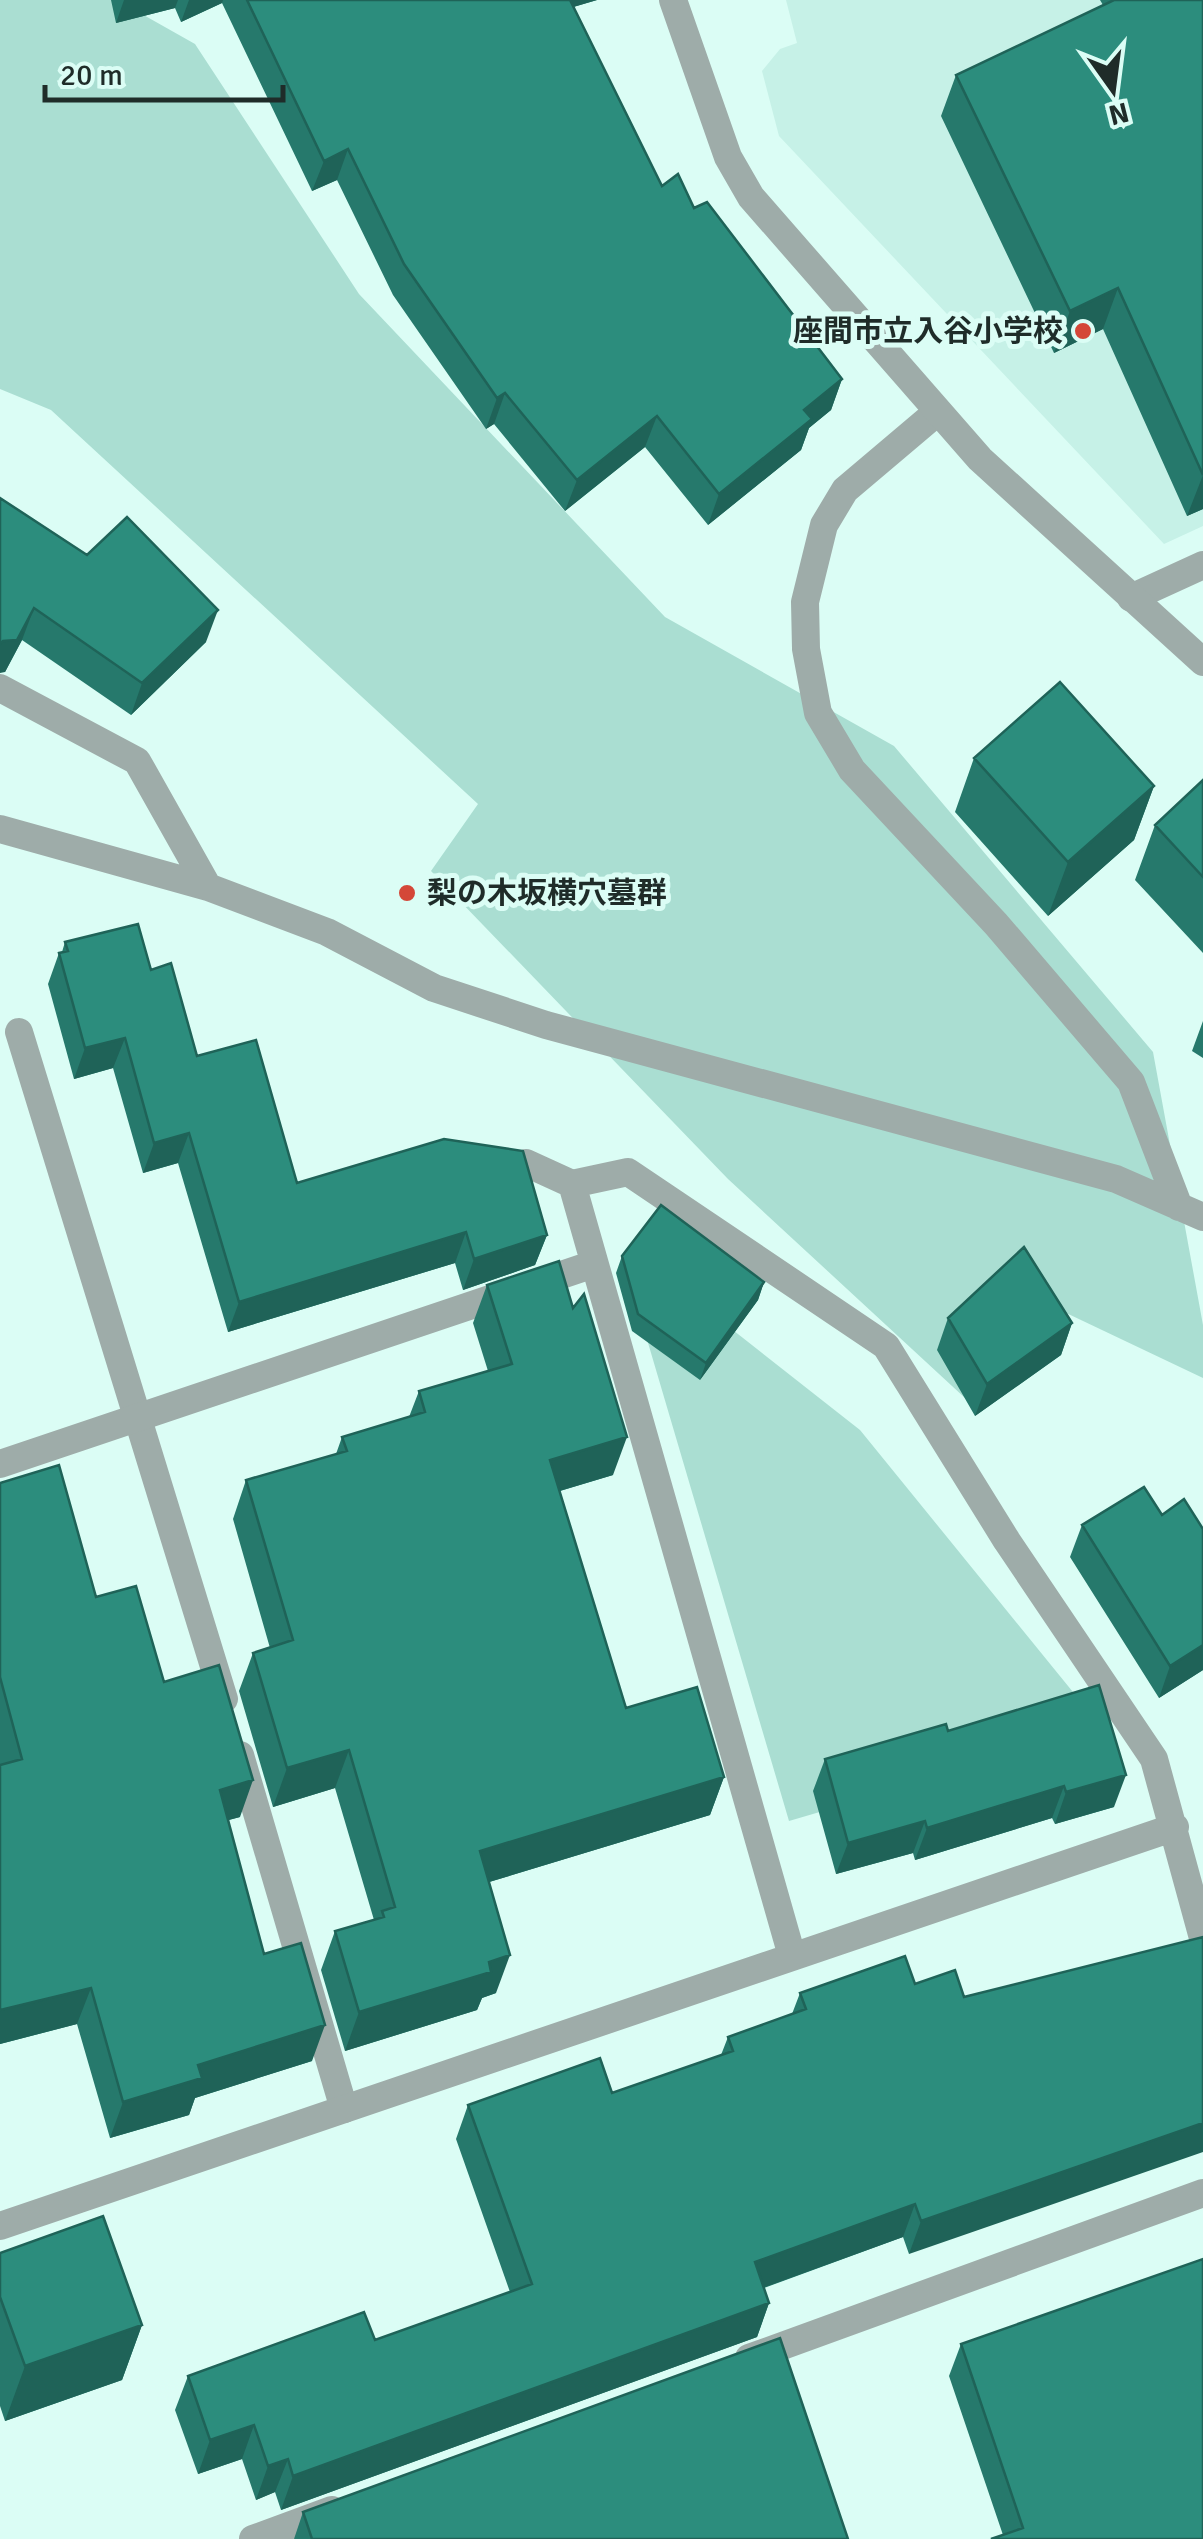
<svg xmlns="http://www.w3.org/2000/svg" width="1203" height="2539" font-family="Signika,'Noto Sans JP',sans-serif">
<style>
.built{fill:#c6f1e7}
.green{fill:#aaded2}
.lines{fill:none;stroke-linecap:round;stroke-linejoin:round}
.service{stroke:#9eaca9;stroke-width:28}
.minor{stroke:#9eaca9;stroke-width:28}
.tertiary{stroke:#9eaca9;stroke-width:28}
.wall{fill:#26796c}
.shaded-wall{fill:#1f6358}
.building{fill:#2c8d7d;stroke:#1f6358;stroke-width:2.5}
.poi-dot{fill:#d44738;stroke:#dbfdf5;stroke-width:4}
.labels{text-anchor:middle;stroke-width:10;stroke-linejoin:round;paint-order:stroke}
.poi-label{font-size:30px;font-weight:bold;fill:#1f2c29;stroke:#dbfdf5;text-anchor:end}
</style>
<rect width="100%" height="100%" fill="#dbfdf5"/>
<path class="built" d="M786 0H1203V526L1164 544 779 136 762 71 780 49 797 43Z"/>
<path class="green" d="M0 0H117L195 44 359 294 665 617 894 746 1153 1052 1203 1325V1378L1062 1311 965 1398 728 1179 431 871 478 804 51 410 0 389Z
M682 1290 860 1430 1103 1729 789 1821 646 1336Z"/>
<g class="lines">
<path class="service" d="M19 1032 224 1699
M240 1755 344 2109"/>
<path class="minor" d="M936 413 845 490 824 525 805 602 806 649 818 713 852 770 996 924 1131 1082 1179 1207
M1131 598 1203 565
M0 688 137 761 208 887
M0 829 208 887 327 932 434 988 546 1025 1116 1179 1203 1217
M526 1163 572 1184 628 1172 886 1346 1007 1541 1154 1759 1203 1938
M572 1184 792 1956
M0 1464 594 1264
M0 2226 1175 1827
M749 2358 1203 2193
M253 2539 332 2510"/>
<path class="tertiary" d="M673 0 728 157 751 197 980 459 1203 662"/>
</g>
<path class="wall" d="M111 0H597L573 7 662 186 694 208 842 379 831 410 809 428 801 450 708 525 645 447 565 511 494 424 486 429 393 295 337 180 312 191 222 3 181 22 175 8 116 23Z
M1100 0H1203V509L1187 516 1103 329 1054 353 941 116 956 75 1103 5Z
M0 498 206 642 131 715 22 640 5 672H0Z
M974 758 1154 786 1134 840 1048 916 955 812Z
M1203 780V953L1135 880 1155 825Z
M65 942 151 970 197 1056 297 1183 547 1235 535 1265 463 1290 455 1263 228 1332 178 1163 143 1173 113 1068 74 1079 48 984 59 953 62 952Z
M1203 1021V1058L1192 1051Z
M622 1256 764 1282 758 1300 700 1380 632 1331 616 1273Z
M487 1285 613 1475 560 1491 626 1708 724 1777 710 1815 489 1882 496 1993 482 1998 477 2010 345 2051 321 1970 335 1931 374 1920 335 1788 273 1807 239 1691 253 1653 270 1648 233 1519 246 1480 336 1454 342 1437 409 1417 419 1391 488 1371 473 1323Z
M948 1318 1072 1323 1061 1355 975 1416 937 1350Z
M0 1483 164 1682 240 1817 228 1820 264 1954 312 2061 195 2098 189 2115 110 2138 77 2024 0 2044Z
M1082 1525 1203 1670 1159 1698 1070 1557Z
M948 1731 1114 1807 1055 1824 1052 1818 915 1860 913 1853 836 1874 813 1791 825 1759Z
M1203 1937 909 2254 903 2237 764 2288 769 2303 757 2337 281 2510 275 2492 256 2500 242 2459 198 2474 175 2410 188 2376 375 2340 510 2292 456 2139 468 2105 612 2093 721 2055 728 2037 792 2014 800 1993 915 1984 964 1997Z
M0 2253 142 2325 122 2380 5 2421 0 2406Z
M961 2344 1203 2539 1003 2535 949 2376Z
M303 2512 848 2539H294Z"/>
<path class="shaded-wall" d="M124 0H178L175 8 116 23Z
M189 0H223L222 3 181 22Z
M555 0H597L550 14Z
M348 149 337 180 312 191 324 161Z
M1118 288 1103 329 1054 353 1070 311Z
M842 379 831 410 809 428 801 450 708 525 719 494 804 410Z
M505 393 494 424 486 429 497 398Z
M657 416 645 447 565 511 577 480Z
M1203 475V509L1187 516Z
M34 608 22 640 5 672 0 673V644Z
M218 610 206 642 131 715 142 683Z
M1154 786 1134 840 1048 916 1068 862Z
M125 1038 113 1068 74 1079 85 1048Z
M189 1133 178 1163 143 1173 154 1143Z
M466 1232 455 1263 228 1332 239 1302Z
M547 1235 535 1265 463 1290 474 1259Z
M764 1282 758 1300 700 1380 706 1363Z
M1072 1323 1061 1355 975 1416 987 1384Z
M627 1437 613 1475 536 1498 550 1460Z
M1203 1645V1670L1159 1698 1170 1666Z
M349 1750 335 1788 273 1807 287 1768Z
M1126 1775 1114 1807 1055 1824 1066 1792Z
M724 1777 710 1815 466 1889 480 1851Z
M253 1780 240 1817 207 1826 220 1790Z
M1064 1786 1052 1818 915 1860 927 1828Z
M925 1821 913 1853 836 1874 848 1843Z
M510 1955 496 1993 482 1998 477 2010 345 2051 359 2012 489 1962Z
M91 1988 77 2024 0 2044V2010Z
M325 2025 312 2061 195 2098 189 2115 110 2138 123 2102 198 2065Z
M1203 2123V2152L909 2254 921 2221Z
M915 2204 903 2237 743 2295 755 2262Z
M769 2303 757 2337 281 2510 293 2476Z
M142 2325 122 2380 5 2421 25 2366Z
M254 2425 242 2459 198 2474 210 2440Z
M288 2459 275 2492 256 2500 268 2466Z"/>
<path class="building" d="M247 0H570L662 186 678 174 694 208 707 202 842 379 804 410 812 419 719 494 657 416 577 480 505 393 497 398 404 264 348 149 324 161Z
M1114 0H1203V475L1118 288 1070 311 956 75Z
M0 498 87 555 127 517 218 610 142 683 34 608 17 640 3 641 0 644Z
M1060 682 1154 786 1068 862 974 758Z
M1203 780V877L1155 825Z
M138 924 151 970 171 963 197 1056 256 1040 297 1183 444 1139 523 1151 547 1235 474 1259 466 1232 239 1302 189 1133 154 1143 125 1038 85 1048 59 953 68 951 65 942Z
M661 1205 764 1282 706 1363 638 1314 622 1256Z
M1024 1247 1072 1323 987 1384 948 1318Z
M559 1261 573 1308 584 1294 627 1437 550 1460 626 1708 697 1687 724 1777 480 1851 510 1955 489 1962 491 1972 359 2012 335 1931 384 1917 382 1911 395 1907 349 1750 287 1768 253 1653 293 1640 246 1480 347 1451 342 1437 425 1412 419 1391 512 1364 487 1285Z
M59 1465 96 1597 136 1586 164 1682 219 1665 253 1780 220 1790 264 1954 301 1943 325 2025 198 2065 202 2078 123 2102 91 1988 0 2010V1765L22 1759 0 1677V1483Z
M1144 1487 1162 1515 1184 1499 1203 1529V1645L1170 1666 1082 1525Z
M1099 1685 1126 1775 1066 1792 1064 1786 927 1828 925 1821 848 1843 825 1759 946 1724 948 1731Z
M1203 1937V2123L921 2221 915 2204 755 2262 769 2303 293 2476 288 2459 268 2466 254 2425 210 2440 188 2376 364 2312 375 2340 532 2284 468 2105 600 2058 612 2093 733 2051 728 2037 806 2009 800 1993 905 1956 915 1984 955 1970 964 1997Z
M103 2216 142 2325 25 2366 0 2297V2253Z
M1203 2259V2539H991L1023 2528 961 2344Z
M780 2338 848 2539H312L303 2512Z"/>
<g class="poi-dot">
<circle cx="1083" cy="331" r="10"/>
<circle cx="407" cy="893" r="10"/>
</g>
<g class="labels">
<g class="poi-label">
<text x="1063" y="341">座間市立入谷小学校</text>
<text x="427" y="903" text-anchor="start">梨の木坂横穴墓群</text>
</g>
</g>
<g transform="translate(1113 90) rotate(166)" stroke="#dbfdf5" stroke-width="8" paint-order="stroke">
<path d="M0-8L18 38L0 25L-18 38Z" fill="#1f2c29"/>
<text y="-15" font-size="28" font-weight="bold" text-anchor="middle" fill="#1f2c29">N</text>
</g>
<path d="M45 85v15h238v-15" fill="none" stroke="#1f2c29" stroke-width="5"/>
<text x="60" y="85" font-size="30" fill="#1f2c29" stroke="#dbfdf5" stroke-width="8" paint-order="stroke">20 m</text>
</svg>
